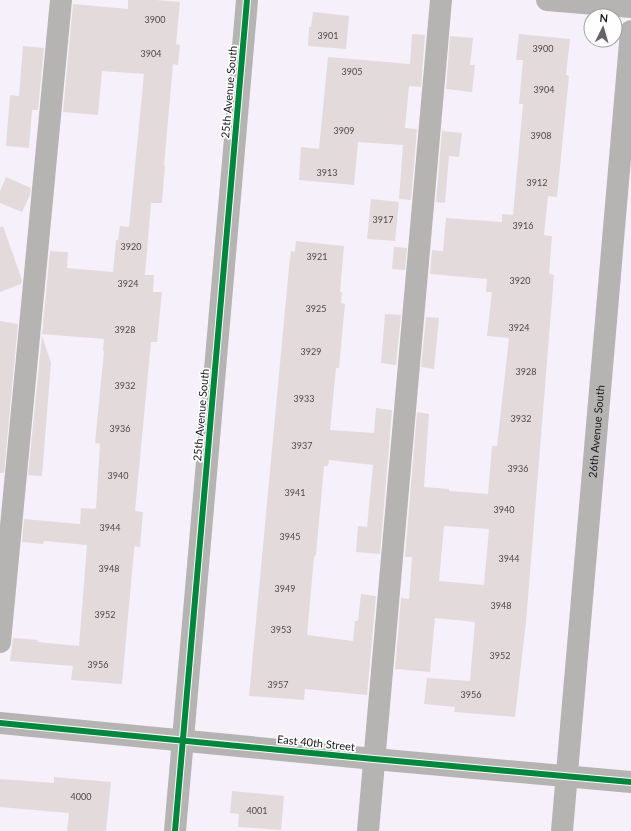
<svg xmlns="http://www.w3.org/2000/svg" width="631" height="831" font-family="Lato,sans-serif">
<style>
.building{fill:#e3dbdb;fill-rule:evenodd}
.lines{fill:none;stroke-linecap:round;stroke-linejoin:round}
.minor{stroke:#b6b4b3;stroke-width:22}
.cycleway-casing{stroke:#fefefe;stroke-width:8}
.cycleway{stroke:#00873e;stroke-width:6}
.labels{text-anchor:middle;stroke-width:3.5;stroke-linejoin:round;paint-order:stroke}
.number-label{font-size:9px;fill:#4c484c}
.street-label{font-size:11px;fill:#17151a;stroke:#fefefe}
</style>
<rect width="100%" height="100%" fill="#f5f0fa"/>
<path class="building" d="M128 0H156L180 2 176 44 180 45 178 65 173 64 164 166H165L164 177 162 203H151L145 275H154L153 292H162L157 342H151L135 511 143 512 140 547 135 546 134 550 122 684 71 680 73 666 10 661 13 638 38 640 37 642 79 646 87 545 44 541 43 544 22 542 24 519 80 524 81 508 94 509 96 508 100 444 95 443 104 351H103L104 339 42 334 50 251 68 252 67 268 113 272 116 240H118L120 226 129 227 144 74 102 71 98 115 63 112 73 4 128 9Z
M313 12 349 16 346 49 308 46 309 27H311Z
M412 34 425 35 421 87 409 86 405 128 417 129 411 200 399 199 403 145 358 142 354 185 299 180 301 147 319 149 328 57 410 64Z
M519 34 570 39 566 75 569 76 557 197 548 196 544 235 552 236 549 274 554 275 526 622 515 717 454 712 455 707 424 704 427 678 470 681 475 622 435 618 430 672 395 669 401 598 409 599 412 557H405L417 412 429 414 424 487 449 489V491L488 494 492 446H497L509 338 487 336 492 292H486L487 279 430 274 432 250 443 251 446 218 502 222V214L513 215 523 104H519L523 60H516ZM444 526 489 529 484 585 439 581Z
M450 36 473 38 470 65H475L472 92 446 89Z
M23 46 44 48 38 110H32L29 148 6 146 10 95 19 96Z
M442 131 462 133 459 157 449 156 445 203 436 202Z
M6 177 31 188 30 195 22 212 0 203V191Z
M371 199 399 202 395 241 367 239Z
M3 226 22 280 21 284 0 292V227Z
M296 241 344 246 340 292H342L341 303 345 304 339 368H336L330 430 374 433 376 408 392 410 380 554 356 552 358 526 367 527 373 465 329 460 328 466H324L316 555 314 557 307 635 353 641 355 621H358L361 594 376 596 367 695 305 689 304 700 249 696 289 267 291 251 295 252Z
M394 247 407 248 405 270 392 269Z
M385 314 401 315 396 365 381 363Z
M426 317 439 318 434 369 421 367Z
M0 321 18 324 4 473H0Z
M42 336 51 363 42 476 28 475Z
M54 777 111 782 106 831H67L69 813 0 807V779L54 783Z
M232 791 284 796 281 830 238 827 239 814 230 813Z"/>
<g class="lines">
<g class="minor">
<path d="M547 0 631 7"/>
<path d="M0 642 61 0"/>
<path d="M0 723 374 759 631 782"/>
<path d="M175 831 247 0"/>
<path d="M368 831 441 0"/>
<path id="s1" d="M562 831 631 31"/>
</g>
<g class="cycleway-casing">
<path id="cycleway" d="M0 723 374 759 631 782
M175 831 247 0"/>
</g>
<use href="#cycleway" class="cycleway"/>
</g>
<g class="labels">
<g class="number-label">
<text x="155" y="23">3900</text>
<text x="328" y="39">3901</text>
<text x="543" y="52">3900</text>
<text x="151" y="57">3904</text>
<text x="352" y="75">3905</text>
<text x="544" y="93">3904</text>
<text x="344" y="134">3909</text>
<text x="541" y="139">3908</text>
<text x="327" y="176">3913</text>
<text x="537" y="186">3912</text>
<text x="383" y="223">3917</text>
<text x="523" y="229">3916</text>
<text x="131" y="250">3920</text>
<text x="317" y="260">3921</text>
<text x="520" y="284">3920</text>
<text x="128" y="287">3924</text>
<text x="316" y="312">3925</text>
<text x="519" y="331">3924</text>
<text x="125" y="333">3928</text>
<text x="311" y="355">3929</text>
<text x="526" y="375">3928</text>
<text x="125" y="389">3932</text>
<text x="304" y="402">3933</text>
<text x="521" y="422">3932</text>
<text x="120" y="432">3936</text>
<text x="302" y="449">3937</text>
<text x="518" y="472">3936</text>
<text x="118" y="479">3940</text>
<text x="295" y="496">3941</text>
<text x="504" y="513">3940</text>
<text x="110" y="531">3944</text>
<text x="290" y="540">3945</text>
<text x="509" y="562">3944</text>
<text x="109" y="572">3948</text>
<text x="285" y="592">3949</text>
<text x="501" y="609">3948</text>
<text x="105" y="618">3952</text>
<text x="281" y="633">3953</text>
<text x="500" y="659">3952</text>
<text x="98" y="668">3956</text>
<text x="278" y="688">3957</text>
<text x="471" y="698">3956</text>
<text x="81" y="800">4000</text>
<text x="257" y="814">4001</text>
</g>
<g class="street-label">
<text transform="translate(229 92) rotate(-85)" y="4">25th Avenue South</text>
<text transform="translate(201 415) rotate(-85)" y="4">25th Avenue South</text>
<text dy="4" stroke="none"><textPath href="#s1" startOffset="401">26th Avenue South</textPath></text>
<text transform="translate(316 743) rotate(6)" y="4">East 40th Street</text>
</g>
</g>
<g transform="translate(603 28) rotate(5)"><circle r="19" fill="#fefefe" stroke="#a2a1a3"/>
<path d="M0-3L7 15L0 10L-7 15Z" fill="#656268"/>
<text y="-6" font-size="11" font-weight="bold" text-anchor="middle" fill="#17151a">N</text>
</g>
</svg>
